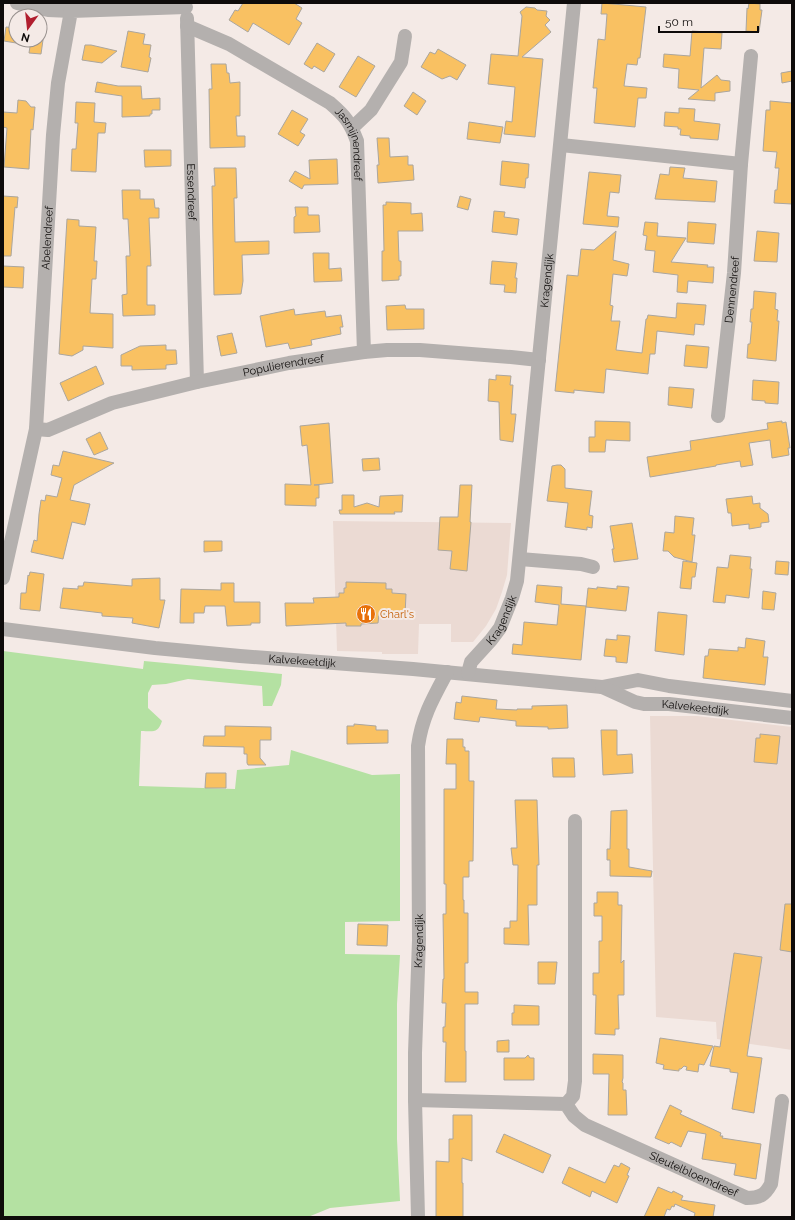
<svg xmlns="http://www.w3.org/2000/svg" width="795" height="1220" font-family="Raleway,sans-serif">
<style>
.built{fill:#ebdad3}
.green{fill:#b4e1a2}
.building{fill:#f9c162;stroke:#aba69e}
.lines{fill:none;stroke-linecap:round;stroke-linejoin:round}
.minor{stroke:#b4b0ae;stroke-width:14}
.labels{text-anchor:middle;stroke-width:4;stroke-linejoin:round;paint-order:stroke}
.street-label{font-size:11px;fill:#0e0b0a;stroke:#f4eae6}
.food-label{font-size:11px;fill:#c56008;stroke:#f4eae6;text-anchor:start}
</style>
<rect width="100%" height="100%" fill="#f4eae6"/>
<path class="built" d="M333 521 511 523 507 575 502 592 496 609 486 626 473 642H451V624H419L418 654H382V652L337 651Z
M650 716H697L792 727V1050L717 1039 716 1022 656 1017Z"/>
<path class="green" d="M3 651 143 669 144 661 282 674 281 685 272 706H263L262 686 188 679 166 684 152 685 148 693V708L162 721C158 734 152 731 141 731L139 786 235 789 237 770 289 765 291 750 372 775 400 774V921L345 922V954L400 955 397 1004V1139L400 1201 330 1208 308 1217H3Z"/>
<path class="building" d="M243 3H294L302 8 296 19 302 23 289 45 253 23 248 32 229 20 235 10 238 11Z
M602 3 646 7 640 58H638L637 65 627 64 624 86 647 88 646 98H638L635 127 594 123 597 88H593L598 39 605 40 607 14H601Z
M749 3 760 4V10H762L759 32 746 31 747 8 748 9Z
M526 7 535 8 537 10 547 11 546 16 550 20 545 25 551 32 522 57 543 59 535 137 504 134 506 121 512 122 515 87 488 84 491 54 518 56 522 16 520 12Z
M6 27 16 28V43L4 41Z
M128 31 145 34 143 44 151 45 149 57 151 58 148 72 121 67Z
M692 31 722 33 721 49 704 48 701 88 717 75 721 80 730 81V91L715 93V101L688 99 699 90 678 88 679 69 663 67 664 54 690 56Z
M31 40H43L41 54 29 53Z
M317 43 335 54 324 72 314 66 312 69 304 64Z
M85 45H91L117 51 102 63 82 60Z
M438 49 466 65 457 80 450 76 442 79 421 67 430 52 435 54Z
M358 56 375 66 356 97 339 87Z
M211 64H226L227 73H229L230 83 240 82V116H236L237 136H245V147L210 148 209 89H212Z
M792 71V81L782 83 781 73Z
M97 82 118 86H141L142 99 160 98V110H152V114H150V116L122 117V96L95 92Z
M413 92 426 101 417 115 404 106Z
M18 100 26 101 31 107H35L33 130 31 129 29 169 4 167 7 128 3 127V112L17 113Z
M770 101 792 103V204L774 203 775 190H777L779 168H775L777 152 763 151 766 110H770Z
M76 102 95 103 94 122 106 123 105 133H98L96 172 71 171 72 149H76L78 123H75Z
M679 108 695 109 694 121 720 124 718 140 690 138V136L680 135 681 129H678V127L664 126 665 112 679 113Z
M292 110 308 119 300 132 305 135 298 146 278 134Z
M469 122 503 127 500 143 467 139Z
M377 138H389L390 157 408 156V165H413L414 180 378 183 377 165H379Z
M144 150H171V166L145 167Z
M337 159 338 184 304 185 302 189 289 181 295 171 310 179 309 160Z
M502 161 529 164 528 178H526L525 188 500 185Z
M670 167 685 168 683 178 717 181 715 202 655 199 660 174 669 175Z
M214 168H236L237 198H234L235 242 269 241V254L242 255 243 281 241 294 214 295 212 186H215Z
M589 172 621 175 619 193 610 192 607 216 619 217 618 227 583 224Z
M122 190H140V199H154L155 208H159V218H149L151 266H147V305H155V315L123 316 122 295 127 294 126 256H130L128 219H123Z
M3 196 18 197 17 208 15 207 11 256H3Z
M460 196 471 199 468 210 457 207Z
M386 202 411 203V214L422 213 423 231H398L399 261H401V276H399V280L382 281V251H384L383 205H386Z
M295 207H308V215H319L320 232 294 233V217L296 216Z
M494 211 505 212 504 217 519 219 517 235 492 232Z
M67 219 79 220V226L96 227 94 261H97L96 279H92L90 313 113 314V348L83 346V350L72 356 59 354Z
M645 222 658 223 657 236 686 238 671 262 708 265 707 267H714L713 283 688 281 687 293 677 292 678 275 653 272 655 251 645 250 647 236 643 235Z
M688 222 716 224 714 244 687 242Z
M616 231 613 260 629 264 627 276 613 274 610 305 613 306 611 321H620L616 350 642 353 646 319H647L648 315 676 318 677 303 706 305 704 325 695 324 694 335 657 331 655 354H650L648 374 606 369 604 393 574 390V393L555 391 567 275 578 276 581 249 594 250Z
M757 231 779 233 777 262 754 261Z
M313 253H329V269L341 268 342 281 314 282Z
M492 261 517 263 515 278H517L516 293 504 292 505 285 490 284Z
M3 266 24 267 23 288 3 287Z
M754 291 776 293 775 309 778 310 777 321H779L776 361 747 358 748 344H750L752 322H750L751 309H753Z
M405 305 406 309H424V329L387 330 386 306Z
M294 309 295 315 325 311 326 317 341 315 343 327H340L341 334 311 340 312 345 290 349 288 343 266 347 260 316Z
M232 333 237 353 221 356 217 336Z
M166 345V350H176L177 364 166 365V369L132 370V366H121V355L140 346Z
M686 345 709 347 707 368 684 366Z
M96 366 104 384 68 401 60 383Z
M496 375 511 376 510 385H513L511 414H516L513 442 500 440 499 402 488 401 489 379 496 380Z
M753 380 779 382 778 404 765 403V401L752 400Z
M669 387 694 389 692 408 668 405Z
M595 421 630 422V441L606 440 605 452H589V437H595Z
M782 421V423L786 422 790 448H788L789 455 772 458 770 440 749 443 753 465 741 467 740 461 716 465V466L650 477 647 457 691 450 690 441 768 429 767 423Z
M329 423 333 483 314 485H319V498H316V506L285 505V484L311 485 307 445 302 446 300 426Z
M100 432 108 449 94 455 86 439Z
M63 451 114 463 74 485 70 500 90 504 85 525 72 522 63 559 31 552 34 540 37 541 39 514 41 500 45 501 46 495 57 497 62 478 51 475 53 465 59 466Z
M379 458 380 470 363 471 362 459Z
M557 465H561L565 469V488L592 491 589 515 593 516 592 528 587 527V530L565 527 568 503 547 501 552 466Z
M460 485H472L470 522H471L467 571 450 569 452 551 438 550 440 517H458Z
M342 495H354V507L367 503 379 507 380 496 403 495 402 512H394L395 514H340L339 510H342Z
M752 496 753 504 760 503V508L768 514 769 522 761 523V527L749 529V524L732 526 731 513H728L726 499Z
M675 516 694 518 692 535H695L692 562 674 557 668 551H663L665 532 674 533Z
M632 523 638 559 614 562 612 549H614L610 526Z
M204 541H222V551L204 552Z
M730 555 751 557 750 569H752L749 598 726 595 725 603 713 602 717 567 728 568Z
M683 561 697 563 695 577H692L691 589 680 588Z
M776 561 789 562 788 575 775 574Z
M30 572 44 574 40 611 20 609 21 593H26L28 575 29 576Z
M160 578V600H165L159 628 132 623 133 618 102 616V613L60 608 63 588 78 589V586H83L84 582 132 586V579Z
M346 582 386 583V589H392V593L406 594 405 615 379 614 378 623 361 624V626H346V623L286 626 285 603H314L313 598 339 597V593H344V588H346Z
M221 583H234V602H260V623H251V625L227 626 225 606H205L204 613H194V623H180L181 589 221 590Z
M537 585 562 587 561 604 586 606 581 660 512 654 513 644 522 645 524 622 557 625 559 605 535 602Z
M617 586 629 587 626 611 586 607 588 588 597 589V587L617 589Z
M763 591 776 593 774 610 762 609Z
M658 612 687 615 684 655 655 651Z
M617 635 630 636 627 663 616 662V657L604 656 606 639 617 640Z
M746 638 765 641 763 657H768L765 685 703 678 705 656H708L709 649 738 651V647L745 648Z
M462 696 497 700 496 709 517 710V709H532V706L567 705 568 728 548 729V727L516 726V721L480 717 479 722 454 719 456 702 461 703Z
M354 724 376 726V730H388V743L347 744V726H354Z
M225 726 271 727V740H260V758L266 765H248L247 763V754H244V747L203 746 204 736H225Z
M601 730H617V755L632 754 633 773 603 775Z
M760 734 780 736 777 764 754 762 756 738H760Z
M447 739H463V747H465V751H469V781H474L473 861H469V877H463V900H464V913H468V963H465V992H478V1004H465V1051H466V1082H445L446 1042H443V1027H445L446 1003H442L443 979H444L443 914H446V884H444V789H456V764H446Z
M552 758H574L575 777H553Z
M206 773H226V788H205Z
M515 800H537L539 865H537V905H528L529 945 504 944V928H510V921H517L518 865H513L511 848H517Z
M627 810V849H629V867L652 871 651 877 610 876V860H607V849H610L611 811Z
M597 892H618V905H622L621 963 624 960V995H618L619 1029H615V1035L595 1034 596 995H593V973H599V941H602V916H594V903H597Z
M785 904H792V952L780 950Z
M358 924 388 925 387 946 357 945Z
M734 953 762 957 747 1056 762 1058 754 1113 732 1109 738 1073 730 1072V1069L710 1066 714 1046 720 1047Z
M538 962H557L555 984H538Z
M514 1005 539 1006V1025H512V1013H514Z
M660 1038 713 1046 704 1065 699 1064 698 1072 686 1070 687 1067 684 1066 681 1069H679V1071L663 1069 664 1065 656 1063Z
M509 1040V1052H497V1041Z
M593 1054 623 1055V1078L622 1082 623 1083V1090H626L627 1115H608L609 1074H593Z
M528 1055 530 1058H534V1080H504V1058H525Z
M670 1105 682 1111 680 1114 721 1133 720 1136H723L722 1138 761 1144 756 1179 734 1175 736 1164 702 1159 706 1134 688 1131 681 1147 671 1142 669 1144 655 1138Z
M453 1115H472V1161L462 1158V1183H463V1217H436V1161L449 1162V1139H453Z
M504 1134 551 1155 543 1173 496 1152Z
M621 1163 630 1168 627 1175 629 1176 617 1203 592 1191 590 1197 562 1183 569 1167 605 1183 614 1165 619 1167Z
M658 1187 672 1193 673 1191 683 1196 681 1200 715 1205 713 1217H694L695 1213 675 1204 674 1207 672 1206 670 1210 667 1209 664 1217H644Z"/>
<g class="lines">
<g class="minor">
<path d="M17 3 48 10 71 11"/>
<path id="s1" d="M187 18 197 382"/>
<path id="s2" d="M187 26 229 44 330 103C345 116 350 122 357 141L364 352"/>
<path d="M352 128 371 110 401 62 405 36"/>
<path d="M561 145 741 164"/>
<path id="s3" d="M718 416 734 273 741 164 751 56"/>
<path id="s4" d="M36 429 48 430 112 403 197 382 289 363 364 352 387 350H420L511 357 539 360"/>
<path d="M520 559 581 564 593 567"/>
<path id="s5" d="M3 578 36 429 53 135 58 83 71 11 186 7"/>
<path id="s6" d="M3 629 155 648 240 656 413 669 602 687 638 680 669 686 792 701"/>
<path id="s7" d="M468 673 471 662 491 640 500 628 512 598 517 581 574 3"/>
<path id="s8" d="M602 687 635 702 644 704H669L792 718"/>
<path id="s9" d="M415 1100 566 1104 574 1116 585 1125 747 1198C760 1198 765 1195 771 1184L782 1101"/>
<path d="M566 1104 573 1096 575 1081V821"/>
<path id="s10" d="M418 1217 415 1100V1053L419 940 418 746C422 717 433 698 447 672"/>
</g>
</g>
<defs>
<g id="restaurant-disc" transform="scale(1)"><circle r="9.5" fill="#e8710a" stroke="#f4eae6"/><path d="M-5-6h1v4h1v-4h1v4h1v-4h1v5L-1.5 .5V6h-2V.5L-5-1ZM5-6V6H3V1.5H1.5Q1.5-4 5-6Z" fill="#fff"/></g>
</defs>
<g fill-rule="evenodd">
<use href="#restaurant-disc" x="366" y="614"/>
</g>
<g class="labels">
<g class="street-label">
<text dy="4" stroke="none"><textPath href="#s2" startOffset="211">Jasmijnendreef</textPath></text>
<text dy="4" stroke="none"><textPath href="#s1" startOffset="174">Essendreef</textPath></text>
<text dy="4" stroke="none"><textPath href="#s5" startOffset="344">Abelendreef</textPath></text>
<text dy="4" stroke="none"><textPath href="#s7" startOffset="408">Kragendijk</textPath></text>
<text dy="4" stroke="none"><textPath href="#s3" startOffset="127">Dennendreef</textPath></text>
<text dy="4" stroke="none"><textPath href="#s4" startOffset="257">Populierendreef</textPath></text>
<text dy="4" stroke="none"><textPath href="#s7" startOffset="64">Kragendijk</textPath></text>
<text dy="4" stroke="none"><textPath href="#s6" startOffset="301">Kalvekeetdijk</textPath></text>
<text dy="4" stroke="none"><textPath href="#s8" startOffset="97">Kalvekeetdijk</textPath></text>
<text dy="4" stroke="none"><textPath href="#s10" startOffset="276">Kragendijk</textPath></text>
<text dy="4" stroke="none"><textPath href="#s9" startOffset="299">Sleutelbloemdreef</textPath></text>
</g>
<g class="food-label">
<text x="380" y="618">Charl's</text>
</g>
</g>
<rect width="795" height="1220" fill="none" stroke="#0e0b0a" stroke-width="8"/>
<g transform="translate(28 28) rotate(195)"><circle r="19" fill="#f4eae6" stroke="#98918e"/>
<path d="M0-3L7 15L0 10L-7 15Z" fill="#b11e2e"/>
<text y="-6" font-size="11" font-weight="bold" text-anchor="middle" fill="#0e0b0a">N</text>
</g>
<path d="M659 26v6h99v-6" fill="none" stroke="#0e0b0a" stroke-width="2"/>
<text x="665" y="26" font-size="12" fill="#0e0b0a" stroke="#f4eae6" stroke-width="3" paint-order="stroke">50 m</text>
</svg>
